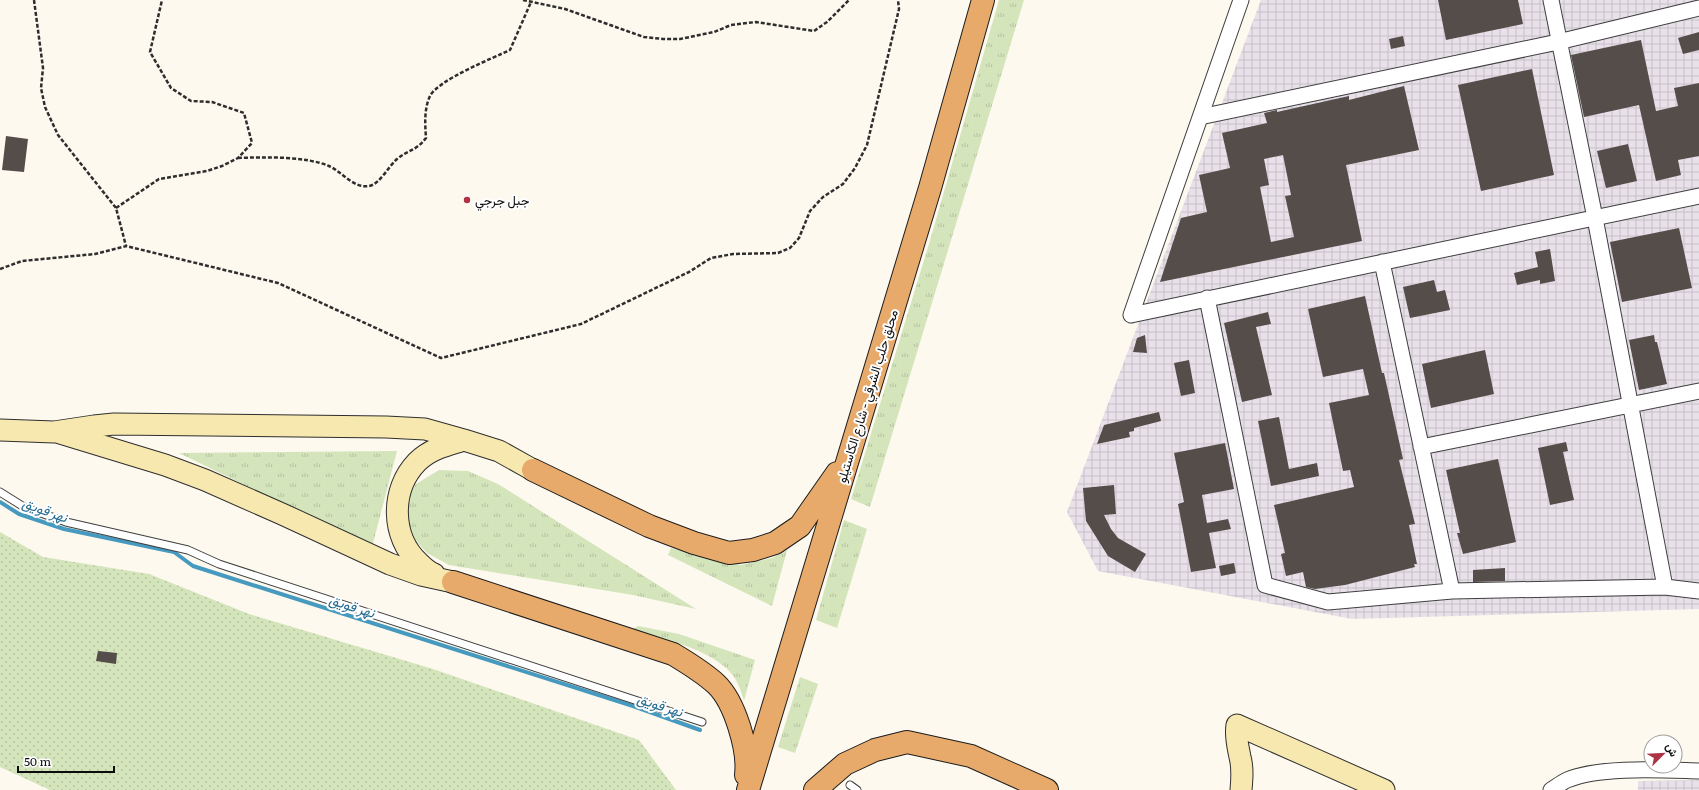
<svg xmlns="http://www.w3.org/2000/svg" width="1699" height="790" font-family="Literata,Vazirmatn,serif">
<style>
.industrial{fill:url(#industrial-grid)}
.grass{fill:url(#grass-tufts)}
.park{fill:url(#park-dots)}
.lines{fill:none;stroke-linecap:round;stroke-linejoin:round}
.stream{stroke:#4699bf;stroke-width:4}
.building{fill:#544d4a;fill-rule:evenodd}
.service-casing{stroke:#3f3f3f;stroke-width:9}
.minor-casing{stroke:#3f3f3f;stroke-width:17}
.secondary-casing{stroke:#2e2e2e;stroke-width:23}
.trunk-casing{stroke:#1d1d1d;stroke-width:24}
.path{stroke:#2e2e2e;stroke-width:2.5;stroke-dasharray:4 2;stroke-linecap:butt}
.service{stroke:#fff;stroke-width:7}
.minor{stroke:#fff;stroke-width:15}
.secondary{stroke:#f7e8af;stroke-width:21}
.trunk{stroke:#e8aa6a;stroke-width:22}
.poi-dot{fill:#ae3344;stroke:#fff;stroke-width:1.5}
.labels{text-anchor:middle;stroke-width:4;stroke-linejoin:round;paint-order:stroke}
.poi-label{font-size:13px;fill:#0c0c0c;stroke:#fff;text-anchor:start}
.street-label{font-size:13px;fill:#0c0c0c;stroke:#fff}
.water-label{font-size:14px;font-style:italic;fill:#236b91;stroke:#fff}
</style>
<defs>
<pattern id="industrial-grid" width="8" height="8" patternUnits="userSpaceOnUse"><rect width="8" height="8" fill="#e9e1ea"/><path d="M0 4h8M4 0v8" fill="none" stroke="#c7c0c8"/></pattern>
<pattern id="grass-tufts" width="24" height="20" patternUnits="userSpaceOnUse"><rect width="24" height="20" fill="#d4e4bb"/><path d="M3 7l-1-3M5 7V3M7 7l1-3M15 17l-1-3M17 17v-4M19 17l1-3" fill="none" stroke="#b5c2a0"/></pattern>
<pattern id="park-dots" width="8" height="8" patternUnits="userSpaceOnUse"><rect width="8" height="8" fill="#d4e4bb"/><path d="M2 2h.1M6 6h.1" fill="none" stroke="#b5c2a0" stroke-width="1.8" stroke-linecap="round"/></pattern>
</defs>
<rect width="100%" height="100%" fill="#fdf9ee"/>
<path class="industrial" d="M1261 0H1699V609L1352 619 1098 571 1067 512Z
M1699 780V790H1638V781Z"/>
<path class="grass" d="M999 0H1024L870 507 851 499 929 244Z
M397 451 372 547 179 453Z
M439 470 468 471 498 484 696 609 633 595 449 565 427 553 408 532 405 504 416 484Z
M844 520 867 529 837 628 816 620Z
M671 548 741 565 772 558 787 550 772 606 668 555Z
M638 626 679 634 755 660 744 701C741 691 738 681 731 673 712 650 662 638 633 629Z
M800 677 818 684 795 753 778 747Z"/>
<path class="park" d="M0 532 43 557 149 574 249 614 433 669 639 740 676 790H50L0 767Z"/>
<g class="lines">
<path class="stream" d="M0 502 19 514 64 529 174 552 193 566 633 706 700 730"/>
</g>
<path class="building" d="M1438 0H1518L1523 24 1446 40Z
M1699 32V50L1683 54 1678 38Z
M1403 36 1405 46 1391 49 1389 39Z
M1641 40 1656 111 1678 106 1674 88 1699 83V156L1678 160 1681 175 1656 181 1639 105 1584 117 1571 55Z
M1532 69 1554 175 1481 191 1458 85Z
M1404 86 1419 150 1346 165 1362 241 1160 282 1181 218 1207 212 1199 175 1230 168 1222 133 1267 123 1264 113 1277 110V112L1349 96V100ZM1283 155 1291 195 1285 196 1294 237 1271 242 1260 187 1269 185 1264 159Z
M6 136 28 139 24 172 2 170Z
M1628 144 1637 181 1606 188 1597 151Z
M1679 228 1692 288 1622 302 1610 242Z
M1550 249 1555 281 1540 284V280L1517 285 1514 273 1538 267 1535 252Z
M1434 280 1437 292 1445 290 1450 310 1410 318 1403 287Z
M1365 296 1382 373H1384L1403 459 1399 460 1415 524 1409 525 1417 564H1414L1415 567 1345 585 1315 589 1306 587 1303 572 1286 576 1281 554 1285 553 1274 505 1354 487 1350 470 1343 471 1329 403 1369 395 1363 369 1323 377 1308 309Z
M1268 312 1271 324 1256 327 1272 395 1242 402 1224 323Z
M1145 335 1147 353 1133 352 1137 338Z
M1654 335 1655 342H1657L1667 384 1639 390 1629 340Z
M1485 350 1494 394 1431 408 1422 364Z
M1189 360 1195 393 1181 396 1174 363Z
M1159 412 1161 421 1134 428V431L1129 432 1130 437 1097 444 1104 425Z
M1279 417 1289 469 1317 463 1319 476 1271 486 1258 421Z
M1566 442 1568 451 1563 452 1574 500 1550 505 1538 448Z
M1225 443 1234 489 1202 495 1207 523 1228 519 1231 529 1209 533 1216 568 1191 572 1178 504 1184 502 1174 453Z
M1498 459 1516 542 1463 554 1457 533H1460L1446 470Z
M1114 485 1116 514 1104 515 1111 529 1118 538 1146 554 1135 572 1108 556 1086 521 1083 488Z
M1234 563 1236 573 1221 576 1219 566Z
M1505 568V581L1473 582V570Z
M98 651 117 653 116 664 96 661Z"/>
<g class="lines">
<g class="service-casing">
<path id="service" d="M0 492 24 507 66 522 188 550 219 564 702 722
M850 785 857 790"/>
</g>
<g class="minor-casing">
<path id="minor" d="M1551 0 1595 218 1665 587
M1200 117 1558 42 1699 8
M1382 262 1452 591
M1207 298 1265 585 1328 602 1452 591 1665 587 1699 591
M1131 315 1699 196
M1131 315 1241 0
M1421 447 1699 391
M1551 790C1556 787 1561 783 1567 780 1600 766 1663 770 1699 771"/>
</g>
<g class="secondary-casing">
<path id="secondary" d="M0 430 54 432 94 426 114 424 386 427 425 429 464 440 499 451 533 470
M60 433 165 465 205 480 282 514 390 564 421 575 453 582
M434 574C428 572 424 568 419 563 391 537 390 490 417 462 430 449 447 445 464 440
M1241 790C1242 779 1243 768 1240 757 1238 746 1235 737 1237 725L1384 790"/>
</g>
<g class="trunk-casing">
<path id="trunk" d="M533 470 649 526 694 543 729 553 753 550 775 543 800 526 837 473
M453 582 673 654C688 663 703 672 716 684 735 702 749 750 746 775
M748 790 930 188 983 0
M815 790 845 764 875 750 907 742 971 756 1047 790"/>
</g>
<path class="path" d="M34 0 43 68 41 88 45 107 58 135 116 208 126 246
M523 0 565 9 644 37 663 39H680L714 32 731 25 756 22 814 31 827 22 849 0
M238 158C265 157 305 156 329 166 341 171 354 189 369 186 380 184 388 167 397 159 408 150 416 151 426 138 425 124 424 109 430 96 438 80 493 58 510 50L531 2
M116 208 159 179 207 171 222 166 238 158 252 143 244 113 212 102 191 101 171 88 150 52 162 0
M0 269 22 261 95 254 126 246 278 283 441 358 581 324 689 272 711 258 733 254 778 253 790 248 799 238 810 211 823 197 843 184 855 168 867 145 899 9 898 0"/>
<use href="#service" class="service"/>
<use href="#minor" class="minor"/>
<use href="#secondary" class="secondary"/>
<use href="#trunk" class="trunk"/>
</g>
<circle class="poi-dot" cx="467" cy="200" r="4"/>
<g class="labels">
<g class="poi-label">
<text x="475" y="205">جبل جرجي</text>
</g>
<g class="street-label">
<text transform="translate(867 396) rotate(-73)" y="5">محلق حلب الشرقي - شارع الكاستيلو</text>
</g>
<g class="water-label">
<text transform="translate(45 510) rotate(20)" y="5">نهر قويق</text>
<text transform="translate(352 606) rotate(18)" y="5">نهر قويق</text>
<text transform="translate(660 705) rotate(18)" y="5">نهر قويق</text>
</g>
</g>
<g transform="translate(1663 754) rotate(66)"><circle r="19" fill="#ffffff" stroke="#9e9e9e"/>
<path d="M0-3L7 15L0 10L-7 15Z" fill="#ae3344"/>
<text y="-6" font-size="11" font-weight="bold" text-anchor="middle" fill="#0c0c0c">ش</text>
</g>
<path d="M18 766v6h96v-6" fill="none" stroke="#0c0c0c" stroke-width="2"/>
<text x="24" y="766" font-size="12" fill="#0c0c0c" stroke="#ffffff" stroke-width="3" paint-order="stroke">50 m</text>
</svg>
